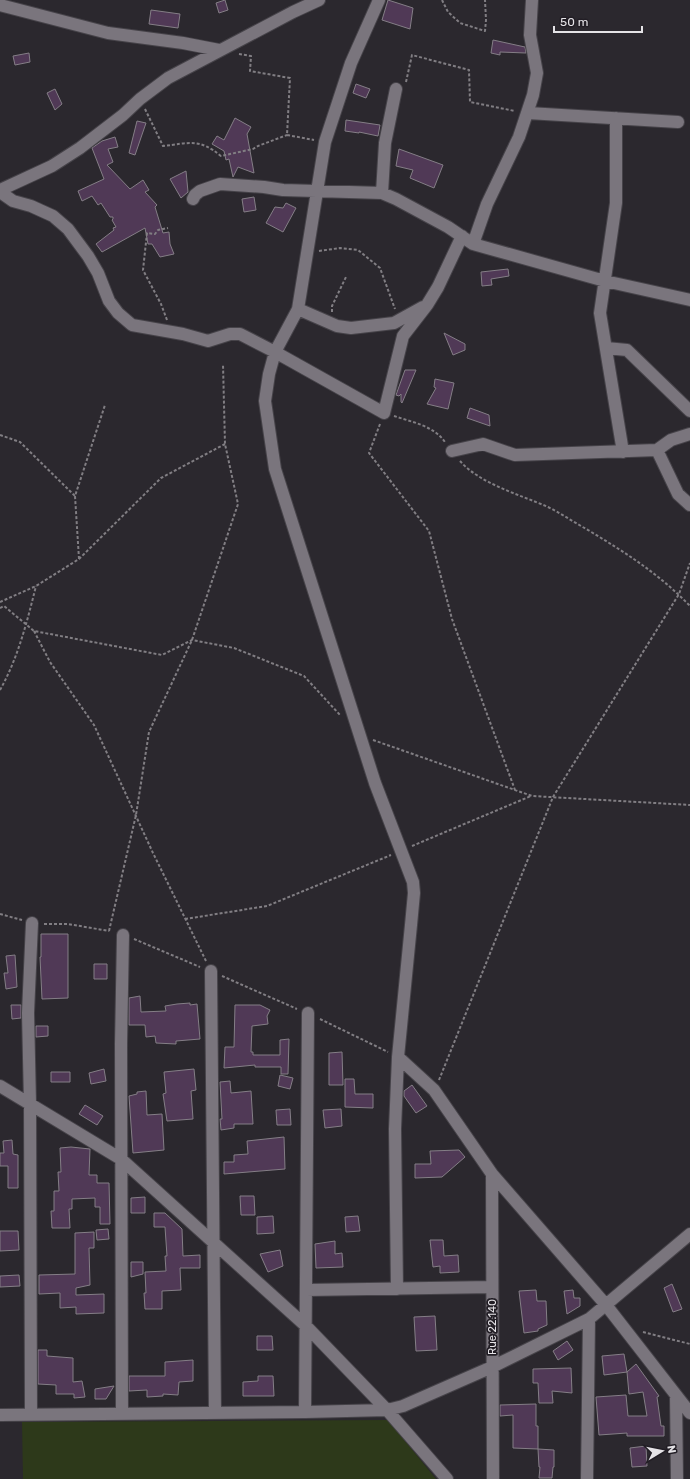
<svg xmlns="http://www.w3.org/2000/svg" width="690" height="1479" font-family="Rubik,sans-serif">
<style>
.green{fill:#2d391a}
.building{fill:#503956;stroke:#847e86}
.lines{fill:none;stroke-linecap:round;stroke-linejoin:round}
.minor-casing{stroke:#464349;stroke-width:14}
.path{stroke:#817e83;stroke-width:2;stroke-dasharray:3 2;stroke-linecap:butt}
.minor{stroke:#7a757d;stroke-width:12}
.labels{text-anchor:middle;stroke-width:3.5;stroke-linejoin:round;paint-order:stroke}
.street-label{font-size:11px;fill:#e5e3e7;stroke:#221e25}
</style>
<rect width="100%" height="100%" fill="#2b282e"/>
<path class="green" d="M388 1420 436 1479H23L22 1422Z"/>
<path class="building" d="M225 0 228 10 219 13 216 3Z
M388 0 413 8 410 29 382 20Z
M151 10 180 14 178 28 149 24Z
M493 40 525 47 526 53 500 52V55L491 53Z
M29 53 30 62 15 65 13 56Z
M356 84 370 89 366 98 353 93Z
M55 89 62 104 55 110 47 93Z
M235 118 251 127 247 134 254 173 238 167 233 177 229 159 226 160 224 151 212 144 217 136 224 140Z
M346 120 380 125 378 136 359 132V133L345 131Z
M137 121 146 123 135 155 129 153Z
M115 137 118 147 108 149 113 162 107 165 130 189 143 180 149 190 145 192 157 205 155 207 163 233 169 232 170 244 174 254 160 257 152 244H148L145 228 102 252 96 244 114 230 113 228 116 227 112 220 113 219V217H110L101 203 98 205 92 196 82 201 78 191 104 179 92 148 102 141Z
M399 149 443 165 434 188 410 178 413 170 396 166Z
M186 171 188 192 181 198 170 179Z
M254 197 256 210 244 212 242 199Z
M286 203 296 208 283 232 266 223 275 207 283 208Z
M508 269 509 276 491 279 492 285 482 286 481 272Z
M444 333 465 344V350L453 355Z
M405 370H416L402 403 401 402V394L399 396 396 395Z
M435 379 454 383 448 409 427 404 436 388 434 387Z
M470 408 489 415 490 426 467 418Z
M41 934H68V998L42 999 40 957H41Z
M15 955 17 987 6 989 4 973H8L6 956Z
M94 964H107V979H94Z
M140 996 141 1012 166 1011 165 1006 177 1004 190 1003V1005L197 1004 200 1039 176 1041V1044L156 1043 155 1036 146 1037 145 1025H129V998Z
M11 1005H21V1018L12 1019Z
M235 1005H260L270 1010 267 1016 268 1024 252 1026 251 1052H253V1055H280V1040L289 1039 288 1074H281V1067H255V1065L224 1068 225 1047H234Z
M36 1026H48V1036L36 1037Z
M342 1052 343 1085H329V1053Z
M104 1069 106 1081 91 1084 89 1073Z
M194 1069 196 1090 191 1091 193 1119 167 1121 163 1094 166 1093 164 1072Z
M51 1072H70V1082H51Z
M280 1075 293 1078 290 1089 278 1086Z
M345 1079H354L355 1094H373V1108L345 1107Z
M230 1081 231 1093 251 1091 253 1124H234V1128L221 1130 220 1119H222L220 1082Z
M412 1085 427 1106 416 1113 404 1096V1091Z
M146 1091 147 1115 162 1114 164 1150 133 1153 129 1096 137 1094V1092Z
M85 1105 103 1116 97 1125 79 1114Z
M290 1109 291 1125H277L276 1110Z
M341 1109 342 1126 325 1128 323 1110Z
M284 1137 285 1169 224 1174V1162H234V1155L248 1154 247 1141Z
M12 1140 13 1154 18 1155V1188H8V1166H0V1153H4L3 1141Z
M71 1147 90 1149 89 1175H97V1183H109L110 1224H100V1207H95V1198L72 1199V1209H69L70 1228H52L51 1211H54V1191H59L58 1172H61L60 1148Z
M459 1150 465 1157 442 1177 415 1178V1164H431L430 1151Z
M240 1196H254L255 1215H241Z
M145 1197V1213H131V1198Z
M154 1213H165L182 1229 183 1256 200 1255V1268H180L181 1290 162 1291V1309H145L144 1293H146L145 1272 166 1271 165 1256H167L165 1227H154Z
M273 1216 274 1233 257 1234V1217Z
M358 1216 360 1231 346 1232 345 1217Z
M108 1229 109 1239 97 1240 96 1230Z
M0 1231H18L19 1250 0 1251Z
M94 1232V1248H89L90 1285 76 1288V1295L104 1294V1313L76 1314V1307L60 1308V1293L39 1294V1275L75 1274V1233Z
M430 1240H443L444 1256 458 1255 459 1272 440 1273V1266L433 1267Z
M335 1241V1254L342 1253 343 1267 316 1268 315 1244Z
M280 1250 283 1266 268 1272 260 1254Z
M131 1262H143V1274L131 1277Z
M19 1275 20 1286 0 1287V1276Z
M672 1284 682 1309 673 1312 664 1288Z
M536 1290 537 1301H546L547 1325 538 1329V1331L524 1333 519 1291Z
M573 1290 574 1298H580V1306L567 1314 564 1291Z
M435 1316 437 1350 416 1351 414 1317Z
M257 1336H272L273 1350H257Z
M567 1341 573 1350 558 1360 553 1351Z
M38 1350H47V1356L73 1358V1382L82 1381 85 1397 74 1398V1394H56V1385L38 1384Z
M624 1354 627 1372 604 1375 602 1356Z
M193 1360V1381L179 1382 178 1395 163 1394V1396L147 1397V1390L129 1391V1376H165V1362Z
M636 1364 659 1396 657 1397 661 1426H664V1436H627V1433L599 1435 596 1397 626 1395 628 1416H647L643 1392 629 1394 627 1372Z
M571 1368 572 1393 552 1391 553 1403H539L538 1383H533V1369Z
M258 1376H273L274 1396H243V1382L258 1381Z
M114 1386 106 1399H95V1389Z
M536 1404V1426H538V1449L513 1448V1415L500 1416V1405Z
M646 1446 647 1466 632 1467 630 1448Z
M538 1449 554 1450V1467H553L552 1478H539L540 1467H539Z"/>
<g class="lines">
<g class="minor-casing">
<path id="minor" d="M379 0 351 63 325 142 298 309 275 352 269 374 265 401 275 469 375 783 413 882 414 893 411 925 398 1057 395 1129 397 1289
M0 5 108 33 183 43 219 50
M528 113 678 122
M616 118V203L600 313 623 452
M0 190 52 166 80 148 123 115 140 99 168 78 293 12 319 0
M0 192 13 201 31 206 53 216 68 229 88 256 98 273 109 301 118 313 132 325 183 334 208 341 230 334H240L275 352 384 413 403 336 427 305 438 287 462 236
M382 193 385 143 396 89
M193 199 195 195 200 191 220 184 264 187 283 190 382 193 396 199 448 227 473 244 487 204 519 137 533 95 537 73 530 35 532 0
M473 244 605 281 690 300
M298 309 337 326 351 328 394 323 423 307
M606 348 627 350 690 411
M657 450 678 494 690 505
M452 451 483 444 515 455 657 450 671 440 690 434
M211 971 215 1413
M398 1057 434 1090 492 1174 606 1305 690 1413
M0 1086 121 1159 306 1326 387 1410 447 1479
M492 1174 493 1479
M306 1290 492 1287
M676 1396 677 1479
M305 1412 308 1013
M122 1414 121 1044 123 935
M0 1415 305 1412 387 1410 403 1406 492 1367 589 1319 690 1234
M31 1415 30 1103 28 1013 32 923
M587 1479 589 1319"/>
</g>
<path class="path" d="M442 0 448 12 460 23 485 31 486 20 485 0
M239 54 251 56 250 71 290 78 287 135 314 140
M406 82 412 55 469 70 470 102 515 111
M145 109 163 146C190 143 199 138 221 156L253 149 258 146 287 135
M319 251 340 248 358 250 380 268 395 309
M332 312V306L346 277
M167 320 161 304 143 270 147 233 155 234 158 230 168 228
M394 416C412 422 434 426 445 442
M380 424 369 453 429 531 452 619 515 790
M0 435 20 442 75 496
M460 461C480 484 521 495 548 507 562 514 575 523 588 530 626 553 658 573 690 606
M79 559 75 496 105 405
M0 602 36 586 79 559 161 478 225 444
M0 608 4 606 34 631 162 655 192 640 234 648 304 676 340 715
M34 631 50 662 94 725 153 853 206 961
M0 690C18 658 27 622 36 586
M373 740 532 796 690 805
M412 846 531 796
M0 914 22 920
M185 919 267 906 391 855
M44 924H68L109 931
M109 931 136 815 149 732 192 640 238 504 225 444 223 364
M134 939 200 967
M222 976 297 1009
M320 1019 388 1052
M439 1080 553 797 679 594 690 563
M643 1332 690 1344"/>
<use href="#minor" class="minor"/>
</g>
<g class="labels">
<g class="street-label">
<text transform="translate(492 1327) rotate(-90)" y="4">Rue 22.140</text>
</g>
</g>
<g transform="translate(662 1451) rotate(80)" stroke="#221e25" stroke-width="3" paint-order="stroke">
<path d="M0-3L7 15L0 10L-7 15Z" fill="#e5e3e7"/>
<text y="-6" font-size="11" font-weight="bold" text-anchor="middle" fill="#e5e3e7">N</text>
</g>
<path d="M554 26v6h88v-6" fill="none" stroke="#e5e3e7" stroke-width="2"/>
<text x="560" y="26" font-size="12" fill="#e5e3e7" stroke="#221e25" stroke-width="3" paint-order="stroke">50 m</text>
</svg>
